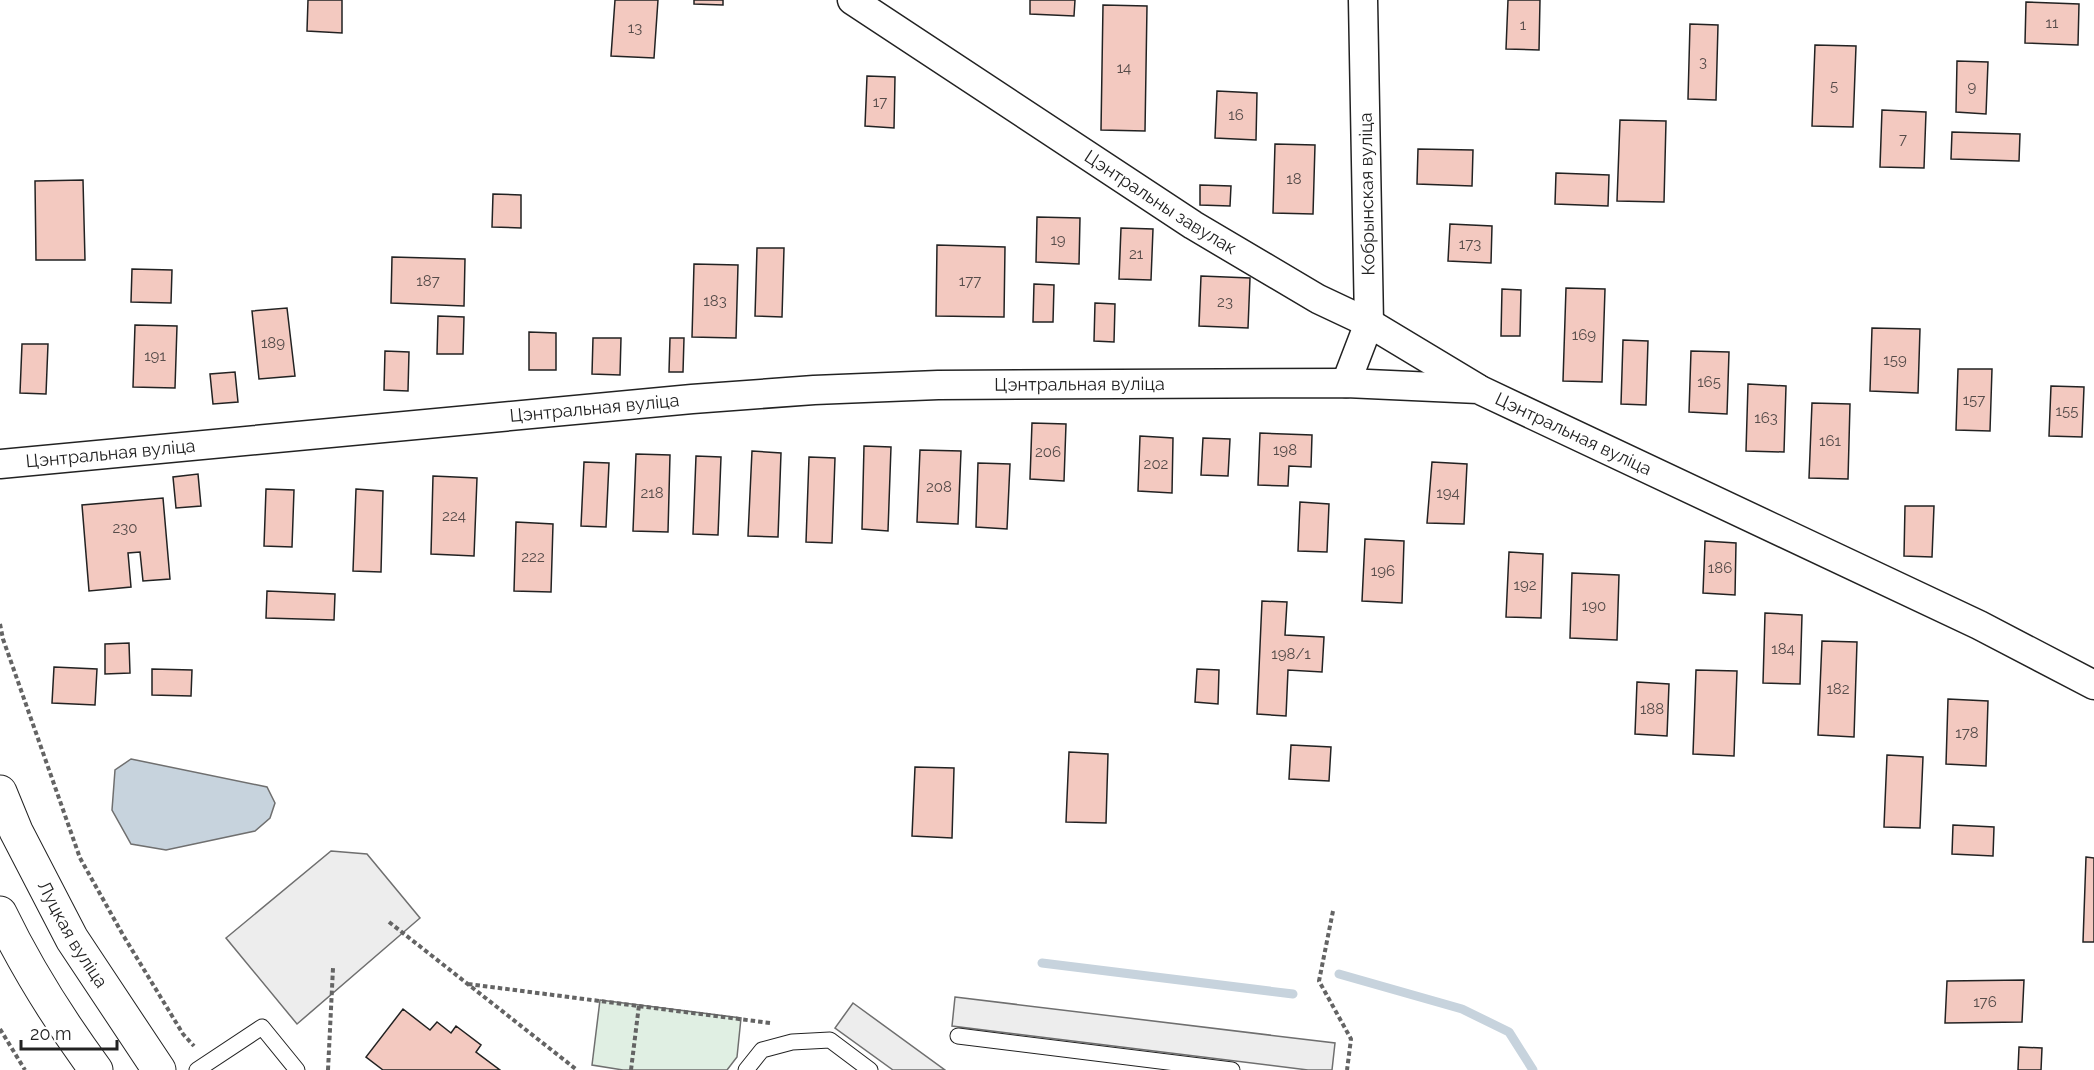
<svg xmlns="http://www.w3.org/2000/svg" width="2094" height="1070" font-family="Raleway,sans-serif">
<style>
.green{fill:#e0efe3;stroke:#6f6f6f;stroke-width:1.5}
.parking{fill:#ededed;stroke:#6f6f6f;stroke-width:1.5}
.water{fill:#c7d3dd;stroke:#6f6f6f;stroke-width:1.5}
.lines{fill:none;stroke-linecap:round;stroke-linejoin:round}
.stream{stroke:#c7d3dd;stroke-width:9}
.building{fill:#f3c9c0;stroke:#222;stroke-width:1.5}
.lane-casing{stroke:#222;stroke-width:17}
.street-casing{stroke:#222;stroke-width:31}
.secondary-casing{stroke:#222;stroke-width:35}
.path{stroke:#646464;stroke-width:4;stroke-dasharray:4.5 3;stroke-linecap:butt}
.lane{stroke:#fff;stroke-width:15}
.street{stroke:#fff;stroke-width:28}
.secondary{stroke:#fff;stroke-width:33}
.labels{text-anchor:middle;stroke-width:4.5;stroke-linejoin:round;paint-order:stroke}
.number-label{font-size:15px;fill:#564c4a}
.street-label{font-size:18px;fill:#222;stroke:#fff}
</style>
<rect width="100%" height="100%" fill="#fff"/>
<path class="green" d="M600 1000 741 1018 737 1057 727 1070H623L592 1065Z"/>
<path class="parking" d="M331 851 367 854 420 918 297 1024 226 938Z
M955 997 1335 1043 1332 1070H1308L952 1026Z
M853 1003 945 1070H893L835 1028Z"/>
<path class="water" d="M131 759 267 787 275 803 270 818 255 831 166 850 131 844 112 810 115 770Z"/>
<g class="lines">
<path class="stream" d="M1042 963 1293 994
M1339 974 1462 1009 1509 1032 1533 1070"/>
</g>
<path class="building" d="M308 0H342V33L307 31Z
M615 0H658L654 58 611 56Z
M694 0H723V5L694 4Z
M1030 0H1075L1074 16 1030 14Z
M1508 0H1540L1539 50 1506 49Z
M2026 2 2079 4 2078 45 2025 43Z
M1103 5 1147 6 1145 131 1101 130Z
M1690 24 1718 25 1716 100 1688 99Z
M1815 45 1856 46 1853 127 1812 126Z
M1957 61 1988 62 1986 114 1956 112Z
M867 76 895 77 894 128 865 126Z
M1217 91 1257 93 1256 140 1215 138Z
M1882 110 1926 112 1924 168 1880 167Z
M1620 120 1666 121 1664 202 1617 201Z
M1952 132 2020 134 2019 161 1951 159Z
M1275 144 1315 145 1313 214 1273 213Z
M1418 149 1473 150 1472 186 1417 184Z
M1556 173 1609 175 1608 206 1555 204Z
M83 180 85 260H36L35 181Z
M1200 185 1231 186 1230 206 1200 205Z
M493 194 521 195V228L492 227Z
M1037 217 1080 218 1079 264 1036 262Z
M1450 224 1492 226 1491 263 1448 261Z
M1121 228 1153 229 1151 280 1119 279Z
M937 245 1005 247 1004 317 936 316Z
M757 248H784L782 317 755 316Z
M392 257 465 259 464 306 391 303Z
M694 264 738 265 736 338 692 337Z
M132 269 172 270 171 303 131 302Z
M1201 276 1250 278 1248 328 1199 326Z
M1034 284 1054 285 1053 322H1033Z
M1566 288 1605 289 1602 382 1563 381Z
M1502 289 1521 290 1520 336H1501Z
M1095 303 1115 304 1114 342 1094 341Z
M287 308 295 376 259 379 252 311Z
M438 316 464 317 463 354H437Z
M135 325 177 326 175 388 133 387Z
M1872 328 1920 329 1918 393 1870 391Z
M529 332 556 333V370H529Z
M593 338H621L620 375 592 374Z
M670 338H684L683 372H669Z
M1623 340 1648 341 1646 405 1621 404Z
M22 344H48L46 394 20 393Z
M385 351 409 352 408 391 384 390Z
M1691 351 1729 352 1727 414 1689 412Z
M1958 369H1992L1990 431 1956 430Z
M235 372 238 402 213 404 210 374Z
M1748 384 1786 386 1784 452 1746 451Z
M2051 386 2084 387 2082 437 2049 436Z
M1812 403 1850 404 1848 479 1809 478Z
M1032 423 1066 424 1064 481 1030 479Z
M1260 433 1312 435 1311 467 1289 466 1288 486 1258 485Z
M1140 436 1173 438 1172 493 1138 491Z
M1203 438 1230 439 1228 476 1201 475Z
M864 446 891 447 888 531 862 529Z
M920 450 961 451 958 524 917 522Z
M752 451 781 453 778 537 748 536Z
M636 454 670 455 668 532 633 531Z
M696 456 721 457 718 535 693 534Z
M809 457 835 458 832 543 806 542Z
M584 462 609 463 606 527 581 526Z
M1432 462 1467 464 1464 524 1427 523Z
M978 463 1010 464 1007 529 976 527Z
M198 474 201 506 176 508 173 477Z
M433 476 477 478 474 556 431 554Z
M266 489 294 490 292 547 264 546Z
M356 489 383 491 381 572 353 571Z
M163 498 170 579 143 581 140 552 128 553 131 587 89 591 82 505Z
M1300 502 1329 504 1327 552 1298 551Z
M1905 506H1934L1932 557 1904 556Z
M516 522 553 524 551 592 514 591Z
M1365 539 1404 541 1402 603 1362 601Z
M1705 541 1736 543 1735 595 1703 593Z
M1509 552 1543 554 1541 618 1506 617Z
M1572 573 1619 575 1617 640 1570 638Z
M267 591 335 594 334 620 266 618Z
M1262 601 1287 602 1285 635 1324 637 1322 672 1288 670 1286 716 1257 714Z
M1765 613 1802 615 1800 684 1763 683Z
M1822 641 1857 642 1854 737 1818 735Z
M129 643 130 673 105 674V644Z
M54 667 97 669 95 705 52 703Z
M152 669 192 670 191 696 152 695Z
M1197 669 1219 670 1218 704 1195 702Z
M1696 670 1737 671 1734 756 1693 754Z
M1637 682 1669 684 1667 736 1635 734Z
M1948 699 1988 701 1986 766 1946 764Z
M1291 745 1331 747 1329 781 1289 779Z
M1069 752 1108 754 1106 823 1066 822Z
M1887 755 1923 757 1920 828 1884 827Z
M915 767 954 768 952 838 912 836Z
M1953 825 1994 827 1993 856 1952 854Z
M2086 857 2094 858V942H2083Z
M2024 980 2022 1022 1945 1023 1947 981Z
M403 1009 430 1030 437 1022 451 1033 456 1026 481 1045 476 1052 500 1070H383L366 1057Z
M2019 1047 2042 1048 2041 1070H2018Z"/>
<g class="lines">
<g class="lane-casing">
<path id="lane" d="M958 1036 1232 1070
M197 1070 262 1027 297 1070
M746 1070 762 1050 792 1042 830 1040 870 1070"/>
</g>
<g class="street-casing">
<g id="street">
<path id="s1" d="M852 0 1193 225 1318 299 1369 323 1477 388"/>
<path d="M1346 383 1369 323 1363 0"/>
<path id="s2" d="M0 464 692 399 814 390 938 385 1346 383 1478 389 1979 625 2094 685"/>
</g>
</g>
<g class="secondary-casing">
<g id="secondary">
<path id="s3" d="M0 792 16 831 72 939 159 1070"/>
<path d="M0 913C27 969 60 1021 96 1070"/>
</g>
</g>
<path class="path" d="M0 624 3 639 80 858 123 935 183 1034 194 1046
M1333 911 1319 981 1351 1039 1347 1070
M389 922 577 1070
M468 984 770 1023
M0 1029 25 1070
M328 1070 333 968
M631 1070 639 1005"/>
<use href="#lane" class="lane"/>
<use href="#street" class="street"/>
<use href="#secondary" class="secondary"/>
</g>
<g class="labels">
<g class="number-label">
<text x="2052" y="28">11</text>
<text x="1523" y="30">1</text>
<text x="635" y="33">13</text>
<text x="1703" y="67">3</text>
<text x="1124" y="73">14</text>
<text x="1834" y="91">5</text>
<text x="1972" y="92">9</text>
<text x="880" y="107">17</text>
<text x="1236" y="120">16</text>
<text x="1903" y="144">7</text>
<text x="1294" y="184">18</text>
<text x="1058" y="245">19</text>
<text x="1470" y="249">173</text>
<text x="1136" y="259">21</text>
<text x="428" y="286">187</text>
<text x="970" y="286">177</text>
<text x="715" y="306">183</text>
<text x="1225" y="307">23</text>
<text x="1584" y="340">169</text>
<text x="273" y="348">189</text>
<text x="155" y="361">191</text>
<text x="1895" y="365">159</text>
<text x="1709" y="387">165</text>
<text x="1974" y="405">157</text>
<text x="2067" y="416">155</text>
<text x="1766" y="423">163</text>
<text x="1830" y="446">161</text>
<text x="1285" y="455">198</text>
<text x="1048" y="457">206</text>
<text x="1156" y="469">202</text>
<text x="939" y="492">208</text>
<text x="652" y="498">218</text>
<text x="1448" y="498">194</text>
<text x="454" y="521">224</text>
<text x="125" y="533">230</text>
<text x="533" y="562">222</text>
<text x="1720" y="573">186</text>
<text x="1383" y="576">196</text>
<text x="1525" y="590">192</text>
<text x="1594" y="611">190</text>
<text x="1783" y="654">184</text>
<text x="1291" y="659">198/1</text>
<text x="1838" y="694">182</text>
<text x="1652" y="714">188</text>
<text x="1967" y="738">178</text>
<text x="1985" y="1007">176</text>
</g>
<g class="street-label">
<text transform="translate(1367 194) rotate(-91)" y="6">Кобрынская вуліца</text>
<text dy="6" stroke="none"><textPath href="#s1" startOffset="369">Цэнтральны завулак</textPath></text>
<text dy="6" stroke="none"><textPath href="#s2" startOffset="1083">Цэнтральная вуліца</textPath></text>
<text dy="6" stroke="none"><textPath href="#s2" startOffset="597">Цэнтральная вуліца</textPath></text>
<text dy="6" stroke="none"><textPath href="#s2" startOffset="1587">Цэнтральная вуліца</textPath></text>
<text dy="6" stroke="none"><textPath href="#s2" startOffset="111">Цэнтральная вуліца</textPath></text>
<text dy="6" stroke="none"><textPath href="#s3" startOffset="160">Луцкая вуліца</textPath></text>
</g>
</g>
<path d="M21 1040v9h96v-9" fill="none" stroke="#222222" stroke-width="3"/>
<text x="30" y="1040" font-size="18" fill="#222222" stroke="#ffffff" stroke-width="4.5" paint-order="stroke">20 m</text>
</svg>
